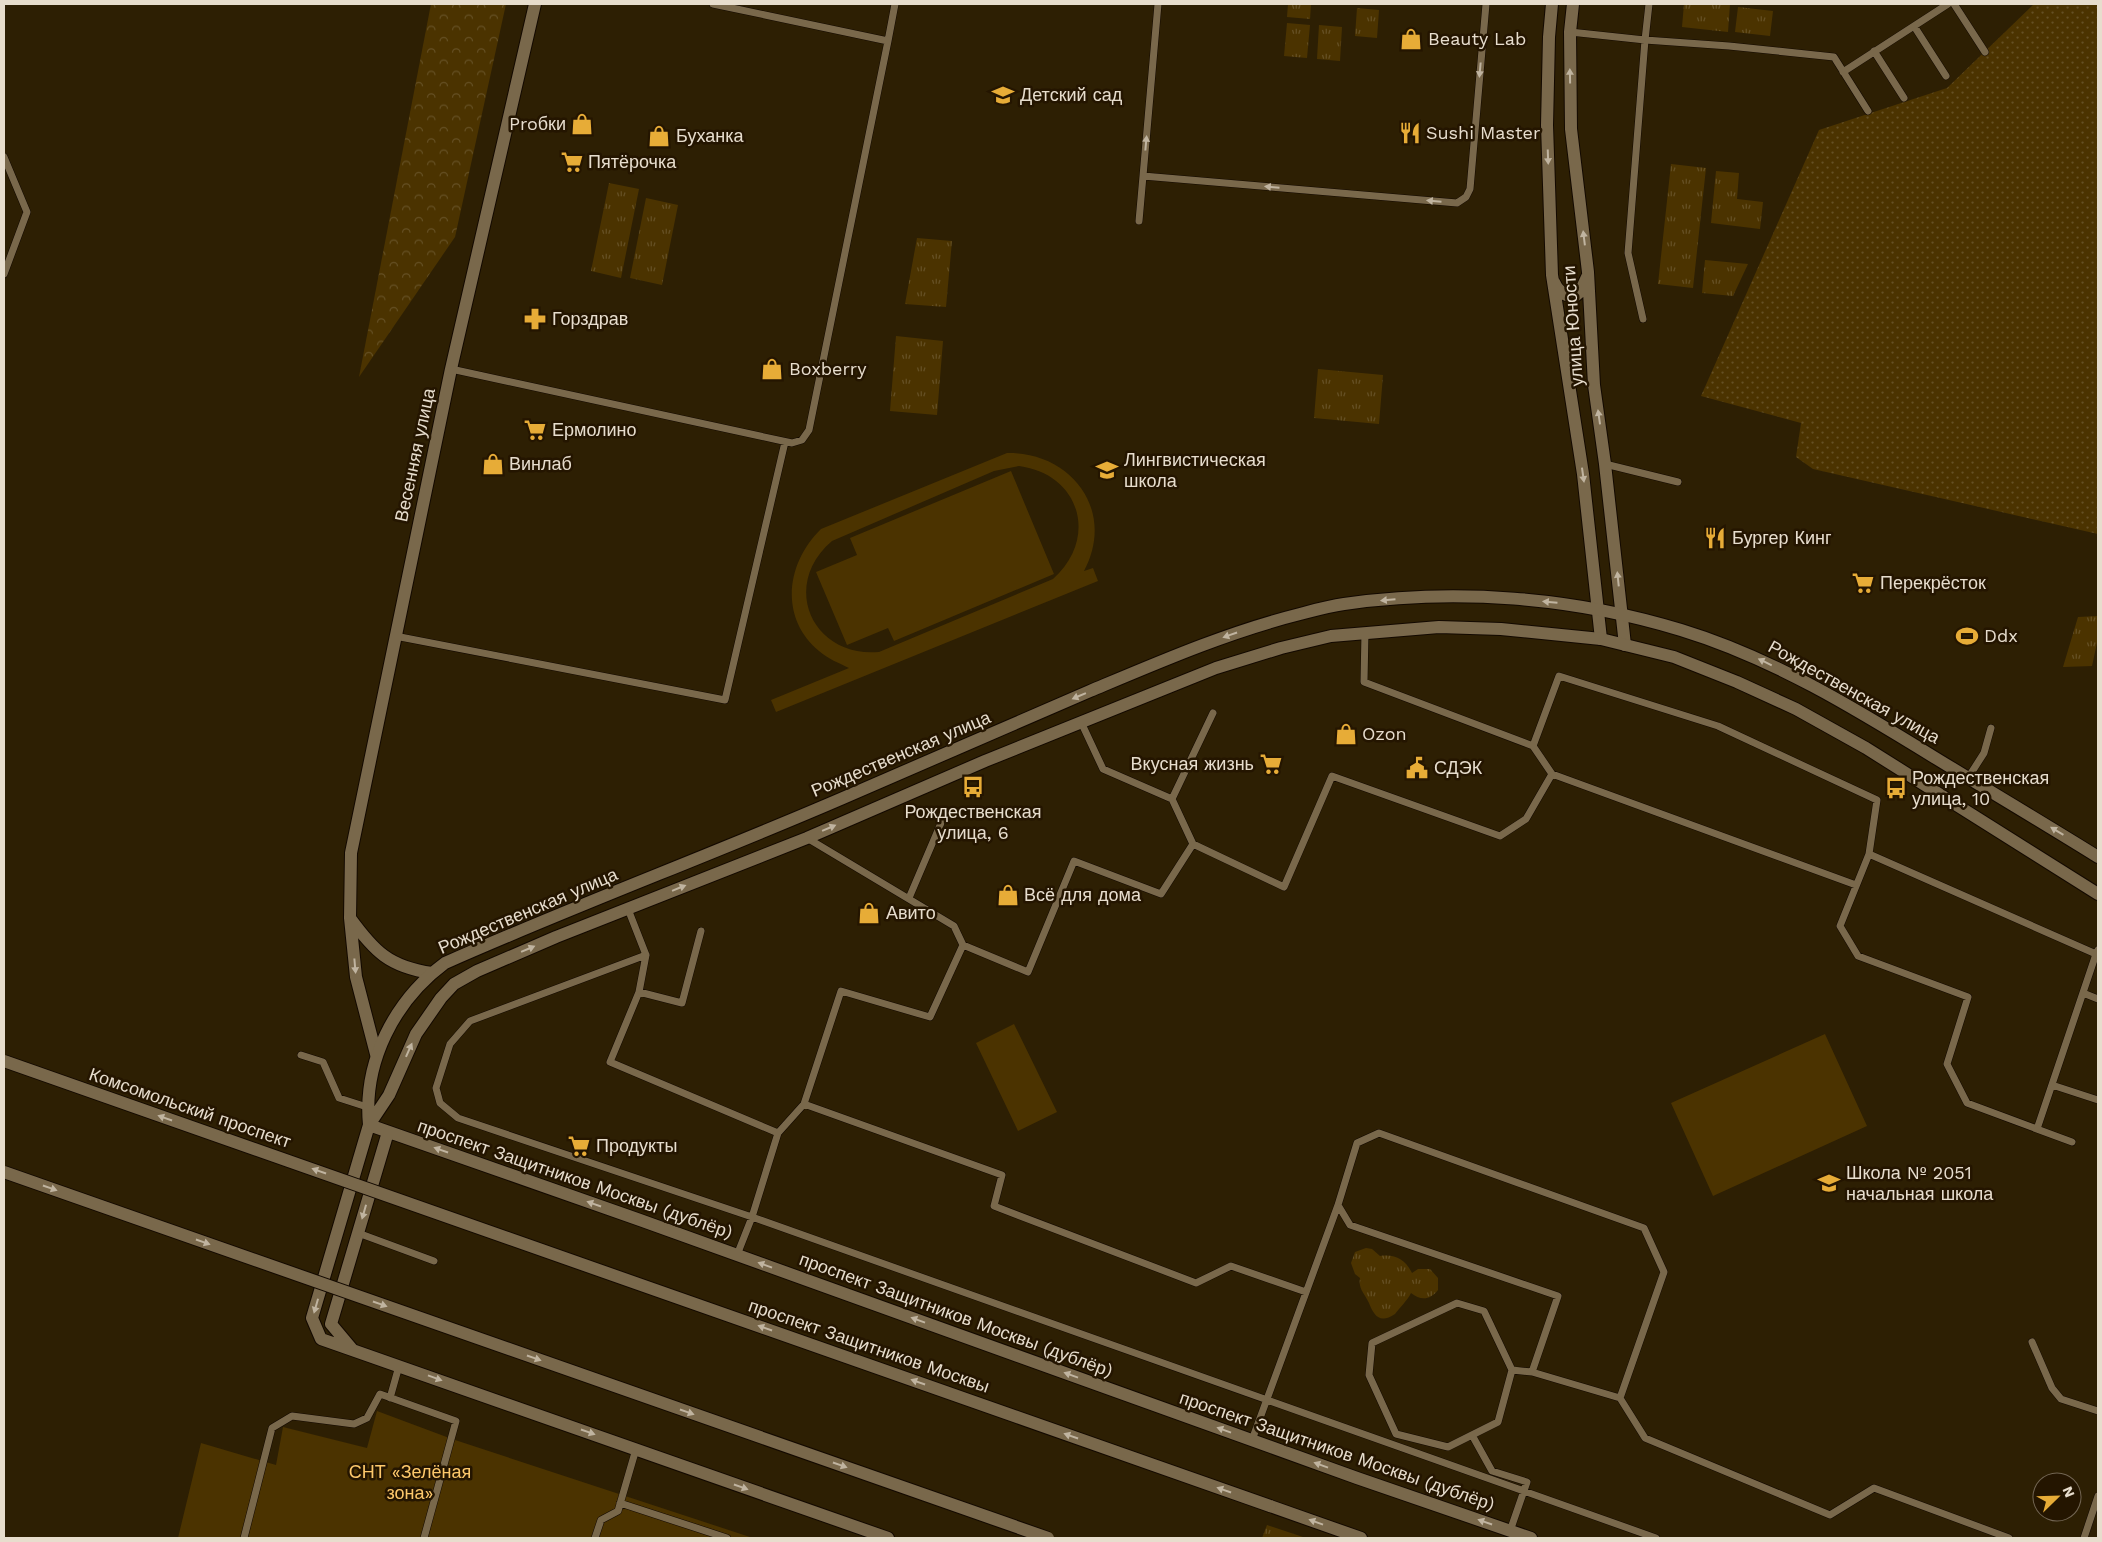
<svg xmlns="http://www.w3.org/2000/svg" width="2102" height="1542" font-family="'Work Sans',sans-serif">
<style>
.grass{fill:url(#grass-dots)}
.forest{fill:url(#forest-crowns)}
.park{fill:url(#park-tufts)}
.garden{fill:#4b3300;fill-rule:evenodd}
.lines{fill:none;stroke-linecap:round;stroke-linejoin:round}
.service-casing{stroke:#130900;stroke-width:8}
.minor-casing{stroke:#130900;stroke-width:14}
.tertiary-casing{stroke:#130900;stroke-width:14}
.secondary-casing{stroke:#130900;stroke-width:14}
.service{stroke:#79684b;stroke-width:7}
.minor{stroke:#79684b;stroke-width:12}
.tertiary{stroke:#79684b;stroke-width:12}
.secondary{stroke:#79684b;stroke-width:12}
.secondary-bridge-casing{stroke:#130900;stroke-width:14;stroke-linecap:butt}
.secondary-bridge{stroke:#79684b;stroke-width:12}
.oneway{fill:#c0b4a0}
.labels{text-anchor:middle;stroke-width:5;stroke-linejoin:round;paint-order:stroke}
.poi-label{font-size:18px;fill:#e7ddcd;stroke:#241500;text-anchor:start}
.street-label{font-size:18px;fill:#e7ddcd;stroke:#241500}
.park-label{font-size:18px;fill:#fdc86b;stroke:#241500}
</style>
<defs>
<pattern id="grass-dots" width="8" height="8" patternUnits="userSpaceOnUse" patternTransform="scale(1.25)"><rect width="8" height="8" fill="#4b3300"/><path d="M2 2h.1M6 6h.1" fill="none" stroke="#655024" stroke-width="1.8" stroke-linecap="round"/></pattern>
<pattern id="forest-crowns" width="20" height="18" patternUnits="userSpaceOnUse" patternTransform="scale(1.25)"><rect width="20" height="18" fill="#4b3300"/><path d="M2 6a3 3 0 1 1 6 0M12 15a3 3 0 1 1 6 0" fill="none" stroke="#655024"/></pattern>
<pattern id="park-tufts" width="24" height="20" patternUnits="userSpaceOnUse" patternTransform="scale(1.25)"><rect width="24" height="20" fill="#4b3300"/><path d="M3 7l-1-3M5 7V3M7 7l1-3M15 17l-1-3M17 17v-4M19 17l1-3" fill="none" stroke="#655024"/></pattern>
</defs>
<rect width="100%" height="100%" fill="#2d1f03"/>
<path class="grass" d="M2034 4H2098V534L1813 469 1796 457 1801 423 1701 396 1819 130 1947 88Z"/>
<path class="forest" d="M431 4H506L455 237 359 377Z"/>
<path class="park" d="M1288 4H1311L1310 19 1287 17Z
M1684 4H1730L1728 32 1682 27Z
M1738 7 1773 11 1770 36 1735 32Z
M1357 8 1379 10 1377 38 1355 36Z
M1287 23 1310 25 1307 58 1284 56Z
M1319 25 1342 27 1340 61 1317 59Z
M1671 164 1706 168 1693 288 1658 284Z
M1716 171 1739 173 1737 199 1763 202 1760 229 1711 223Z
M609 183 639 189 621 278 591 271Z
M646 198 678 205 662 285 630 278Z
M917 238 952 241 946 307 905 304Z
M1705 260 1748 264 1733 296 1702 293Z
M896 336 943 341 937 415 890 411Z
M1318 369 1383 375 1379 424 1314 418Z
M2098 616V638L2092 666 2063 667 2078 617Z
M1366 1248 1372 1249 1380 1256C1395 1254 1405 1259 1412 1273L1418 1269H1430L1438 1278V1290C1430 1300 1421 1301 1411 1293 1407 1301 1400 1307 1395 1314 1380 1324 1374 1316 1369 1303 1365 1294 1358 1289 1360 1278L1355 1274 1351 1263 1355 1252Z
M1267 1525 1306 1538H1262Z"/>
<path class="garden" d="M1007 453C1072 452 1116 511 1084 571L1093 568 1098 581 776 712 771 700 849 668C839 663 828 659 819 651 779 618 786 563 821 529ZM1019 466C1080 474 1099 538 1053 579L879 652C812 658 780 585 832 541L994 471Z
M1011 471 1054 574 894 641 888 628 847 645 816 572 857 555 850 538Z
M1014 1024 1057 1112 1018 1131 976 1043Z
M1825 1034 1867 1126 1713 1196 1671 1103Z
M377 1411 452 1439 753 1538H178L201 1443 276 1465 283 1427 367 1448Z"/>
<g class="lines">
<g class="service-casing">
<path id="service" d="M713 4 888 41 895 4
M1158 4 1143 176 1457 203 1466 197 1470 189 1486 4
M1954 4 1985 52
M1914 26 1946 76
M1570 32 1645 40 1649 4
M1874 51 1904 98
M1843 72 1948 4
M4 157 27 212 4 274
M1139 221 1143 176
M1643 319 1628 253 1645 40 1729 46 1834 57 1868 111
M451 369 792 443 802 440 809 430 888 41
M1605 464 1678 482
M1365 632 1364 682 1533 746 1559 676 1718 726 1877 800 1869 854
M395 636 725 700 785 442
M1081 722 1103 769 1172 799 1193 844
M1533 746 1552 774
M1968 778 1984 753 1991 728
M1172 799 1213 713
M807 838 954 926 963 945
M909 898 944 816
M628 909 646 955 470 1021 450 1044 436 1088 440 1103 458 1118 752 1217 1656 1538
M701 931 682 1003 639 992 610 1062 778 1133 752 1217 737 1255
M639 992 646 955
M2083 993 2098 999
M301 1055 323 1062 339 1098 367 1107
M2052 1085 2098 1100
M804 1104 841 991 930 1017 963 945 1028 972 1074 861 1161 894 1193 844 1284 887 1332 776 1500 836 1526 819 1552 774 1856 885
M2037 1129 2096 954
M778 1133 804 1104 1002 1175 994 1206 1196 1283 1231 1266 1306 1292
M2072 1142 1967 1103 1947 1064 1968 997 1858 956 1840 926 1869 854 2096 954 2098 950
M358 1233 434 1261
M2032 1342 2052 1388 2061 1399 2098 1411
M1512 1370 1498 1422 1448 1447 1396 1434 1369 1375 1372 1343 1457 1303 1484 1311 1512 1370 1532 1372
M390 1398 399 1366
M1620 1398 1664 1272 1644 1228 1379 1133 1357 1143 1338 1205 1350 1225 1558 1296 1532 1372 1620 1398 1645 1438 1830 1515 1874 1488 2009 1538
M1472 1435 1492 1471 1527 1482 1510 1531
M1252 1440 1338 1205
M620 1503 727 1538
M244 1538 272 1428 292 1416 354 1424 367 1418 380 1394 456 1421 424 1538
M595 1538 601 1520 618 1511 636 1449
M2084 1538 2098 1496"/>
</g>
<g class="minor-casing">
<path id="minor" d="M1552 4 1549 37 1547 125 1552 275 1583 474 1601 639
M1573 4 1570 32 1571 129 1588 272 1594 385 1605 464 1625 645
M1554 282C1558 292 1564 295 1574 297L1580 292 1587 277
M350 918C374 951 389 967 432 973
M376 1054 356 977 350 918 351 853 451 369 535 4"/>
</g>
<g class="tertiary-casing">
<path id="tertiary" d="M369 1125C363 1062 394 1001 445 963 576 905 711 855 843 798 925 762 1008 727 1090 691 1159 662 1228 632 1300 614 1315 610 1329 606 1344 604 1456 588 1573 597 1681 630 1773 658 1856 709 1937 759 1991 792 2045 824 2098 857
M369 1125 640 1220 1357 1478 1531 1538
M352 1349 331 1324 388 1132
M888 1538 321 1339 312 1318 369 1125 389 1095 416 1034 441 998 454 984 477 971 556 937 807 838 985 761 1216 668 1281 648 1331 636 1439 627 1501 629 1601 639 1674 657 1737 682 1796 709 1866 748 2098 894"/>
</g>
<g class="secondary-casing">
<path id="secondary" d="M1270 1506 1361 1538"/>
</g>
<use href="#service" class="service"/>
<use href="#minor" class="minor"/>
<use href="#tertiary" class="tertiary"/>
<use href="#secondary" class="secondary"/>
<g class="secondary-bridge-casing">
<path id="secondary-bridge" d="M4 1061 1270 1506
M4 1172 1048 1538"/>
</g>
<use href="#secondary-bridge" class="secondary-bridge"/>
</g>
<defs><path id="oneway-solid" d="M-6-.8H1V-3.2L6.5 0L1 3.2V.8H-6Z" transform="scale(1.25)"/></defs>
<g class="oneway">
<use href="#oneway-solid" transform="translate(1480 70) rotate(95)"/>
<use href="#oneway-solid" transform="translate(1570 76) rotate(-91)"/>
<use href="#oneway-solid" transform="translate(1146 143) rotate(-85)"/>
<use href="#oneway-solid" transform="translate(1548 157) rotate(88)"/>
<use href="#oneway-solid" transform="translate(1272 187) rotate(-175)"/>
<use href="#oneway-solid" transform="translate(1434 201) rotate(-175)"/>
<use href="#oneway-solid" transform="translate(1584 238) rotate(-97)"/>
<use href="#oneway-solid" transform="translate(1599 417) rotate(-98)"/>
<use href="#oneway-solid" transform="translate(1583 475) rotate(82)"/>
<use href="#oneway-solid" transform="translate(1618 579) rotate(-96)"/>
<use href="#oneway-solid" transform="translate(1388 600) rotate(175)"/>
<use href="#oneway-solid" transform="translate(1550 602) rotate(-175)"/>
<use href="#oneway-solid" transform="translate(1230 635) rotate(161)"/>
<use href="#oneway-solid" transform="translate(1765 662) rotate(-154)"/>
<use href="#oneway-solid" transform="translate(1079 696) rotate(157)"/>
<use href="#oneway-solid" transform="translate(829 828) rotate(-23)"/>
<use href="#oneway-solid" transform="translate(2057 831) rotate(-149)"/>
<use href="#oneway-solid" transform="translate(679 888) rotate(-22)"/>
<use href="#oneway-solid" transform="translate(528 949) rotate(-23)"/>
<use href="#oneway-solid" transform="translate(355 966) rotate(85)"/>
<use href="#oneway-solid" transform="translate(409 1050) rotate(-66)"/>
<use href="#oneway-solid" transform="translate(165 1118) rotate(-161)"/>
<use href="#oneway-solid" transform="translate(441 1150) rotate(-161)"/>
<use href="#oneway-solid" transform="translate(319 1171) rotate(-161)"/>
<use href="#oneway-solid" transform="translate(50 1188) rotate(19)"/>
<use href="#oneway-solid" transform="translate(594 1204) rotate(-161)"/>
<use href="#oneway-solid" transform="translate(364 1212) rotate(106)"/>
<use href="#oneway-solid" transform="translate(203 1242) rotate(19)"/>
<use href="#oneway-solid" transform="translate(765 1265) rotate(-160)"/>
<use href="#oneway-solid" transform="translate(380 1304) rotate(19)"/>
<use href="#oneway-solid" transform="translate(316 1306) rotate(106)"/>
<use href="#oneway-solid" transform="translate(918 1320) rotate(-160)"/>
<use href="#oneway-solid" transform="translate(765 1328) rotate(-161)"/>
<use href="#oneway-solid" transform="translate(534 1358) rotate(19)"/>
<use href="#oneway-solid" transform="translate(1071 1375) rotate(-160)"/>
<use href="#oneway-solid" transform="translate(435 1378) rotate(20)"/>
<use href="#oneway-solid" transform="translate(918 1382) rotate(-161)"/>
<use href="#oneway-solid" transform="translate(687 1412) rotate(19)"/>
<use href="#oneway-solid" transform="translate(1224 1430) rotate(-160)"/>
<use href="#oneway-solid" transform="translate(588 1432) rotate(19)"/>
<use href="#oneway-solid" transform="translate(1071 1436) rotate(-161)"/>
<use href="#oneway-solid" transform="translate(840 1465) rotate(19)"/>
<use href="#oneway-solid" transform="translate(1321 1465) rotate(-160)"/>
<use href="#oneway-solid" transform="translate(741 1487) rotate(19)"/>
<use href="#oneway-solid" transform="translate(1224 1490) rotate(-161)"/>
<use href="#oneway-solid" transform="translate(1316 1522) rotate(-160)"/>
<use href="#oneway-solid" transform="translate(1485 1522) rotate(-161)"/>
</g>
<defs>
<g id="shop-bare" transform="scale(1.725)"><path d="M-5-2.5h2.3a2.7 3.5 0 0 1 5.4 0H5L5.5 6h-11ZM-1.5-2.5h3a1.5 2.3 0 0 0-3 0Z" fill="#e7ac37" stroke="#241500" stroke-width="2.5" paint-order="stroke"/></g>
<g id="school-bare" transform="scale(1.725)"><path d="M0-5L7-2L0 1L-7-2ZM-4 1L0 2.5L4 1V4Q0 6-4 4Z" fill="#e7ac37" stroke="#241500" stroke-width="2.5" paint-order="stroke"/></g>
<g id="restaurant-bare" transform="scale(1.725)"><path d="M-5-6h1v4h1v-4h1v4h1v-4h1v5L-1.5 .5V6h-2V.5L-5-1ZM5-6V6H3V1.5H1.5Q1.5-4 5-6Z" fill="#e7ac37" stroke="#241500" stroke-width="2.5" paint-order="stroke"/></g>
<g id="supermarket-bare" transform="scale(1.725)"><path d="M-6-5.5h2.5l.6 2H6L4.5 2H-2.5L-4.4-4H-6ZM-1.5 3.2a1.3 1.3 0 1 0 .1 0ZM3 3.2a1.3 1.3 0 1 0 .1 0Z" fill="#e7ac37" stroke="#241500" stroke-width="2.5" paint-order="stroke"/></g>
<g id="pharmacy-bare" transform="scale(1.725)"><path d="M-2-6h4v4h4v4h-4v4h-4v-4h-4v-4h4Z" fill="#e7ac37" stroke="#241500" stroke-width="2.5" paint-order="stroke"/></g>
<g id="stadium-bare" transform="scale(1.725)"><path d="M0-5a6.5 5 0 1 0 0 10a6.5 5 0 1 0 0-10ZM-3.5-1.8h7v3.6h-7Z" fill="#e7ac37" stroke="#241500" stroke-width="2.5" paint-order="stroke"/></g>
<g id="civic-bare" transform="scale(1.725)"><path d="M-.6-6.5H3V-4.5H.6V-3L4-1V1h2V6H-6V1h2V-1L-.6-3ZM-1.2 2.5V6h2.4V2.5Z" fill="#e7ac37" stroke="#241500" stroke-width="2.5" paint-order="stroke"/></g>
<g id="bus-bare" transform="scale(1.725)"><path d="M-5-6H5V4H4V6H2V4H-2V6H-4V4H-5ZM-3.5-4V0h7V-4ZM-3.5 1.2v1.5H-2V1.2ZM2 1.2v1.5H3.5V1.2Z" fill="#e7ac37" stroke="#241500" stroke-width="2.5" paint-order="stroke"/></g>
</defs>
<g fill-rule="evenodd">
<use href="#shop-bare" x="1411" y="39"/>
<use href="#school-bare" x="1003" y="95"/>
<use href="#shop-bare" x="582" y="124"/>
<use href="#restaurant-bare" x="1410" y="133"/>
<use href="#shop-bare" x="659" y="136"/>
<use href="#supermarket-bare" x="572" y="162"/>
<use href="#pharmacy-bare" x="535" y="319"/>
<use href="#shop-bare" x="772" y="369"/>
<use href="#supermarket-bare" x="535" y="430"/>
<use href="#shop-bare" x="493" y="464"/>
<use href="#school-bare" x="1107" y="470"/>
<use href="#restaurant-bare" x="1715" y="538"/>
<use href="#supermarket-bare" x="1863" y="583"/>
<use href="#stadium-bare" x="1967" y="636"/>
<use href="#shop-bare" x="1346" y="734"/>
<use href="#supermarket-bare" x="1271" y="764"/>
<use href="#civic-bare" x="1417" y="768"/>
<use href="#bus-bare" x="973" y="787"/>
<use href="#bus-bare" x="1896" y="788"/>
<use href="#shop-bare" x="1008" y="895"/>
<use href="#shop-bare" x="869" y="913"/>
<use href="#supermarket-bare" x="579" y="1146"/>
<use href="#school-bare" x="1829" y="1183"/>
</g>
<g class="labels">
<g class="poi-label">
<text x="1428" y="45">Beauty Lab</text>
<text x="1020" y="101">Детский сад</text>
<text x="566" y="130" text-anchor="end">Proбки</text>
<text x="1426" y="139">Sushi Master</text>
<text x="676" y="142">Буханка</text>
<text x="588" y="168">Пятёрочка</text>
<text x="552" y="325">Горздрав</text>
<text x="789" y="375">Boxberry</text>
<text x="552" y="436">Ермолино</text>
<text x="1124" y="466">Лингвистическая<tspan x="1124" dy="21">школа</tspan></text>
<text x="509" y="470">Винлаб</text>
<text x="1732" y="544">Бургер Кинг</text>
<text x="1880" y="589">Перекрёсток</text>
<text x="1984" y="642">Ddx</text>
<text x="1362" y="740">Ozon</text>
<text x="1254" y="770" text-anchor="end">Вкусная жизнь</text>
<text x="1434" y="774">СДЭК</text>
<text x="1912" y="784">Рождественская<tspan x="1912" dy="21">улица, 10</tspan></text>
<text x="973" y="818" text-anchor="middle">Рождественская<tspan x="973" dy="21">улица, 6</tspan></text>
<text x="1024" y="901">Всё для дома</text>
<text x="886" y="919">Авито</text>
<text x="596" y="1152">Продукты</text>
<text x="1846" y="1179">Школа № 2051<tspan x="1846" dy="21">начальная школа</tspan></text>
</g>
<g class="street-label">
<text transform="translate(1573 326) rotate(-94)" y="6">улица Юности</text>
<text transform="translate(415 455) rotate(-78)" y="6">Весенняя улица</text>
<text transform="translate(1854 692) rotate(29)" y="6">Рождественская улица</text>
<text transform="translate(901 754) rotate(-23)" y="6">Рождественская улица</text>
<text transform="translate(528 911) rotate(-23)" y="6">Рождественская улица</text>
<text transform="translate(190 1108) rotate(19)" y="6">Комсомольский проспект</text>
<text transform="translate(575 1179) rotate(19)" y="6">проспект Защитников Москвы (дублёр)</text>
<text transform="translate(956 1315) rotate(20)" y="6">проспект Защитников Москвы (дублёр)</text>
<text transform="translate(869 1346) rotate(19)" y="6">проспект Защитников Москвы</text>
<text transform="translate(1337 1451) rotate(19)" y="6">проспект Защитников Москвы (дублёр)</text>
</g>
<g class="park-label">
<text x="410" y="1478">СНТ «Зелёная<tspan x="410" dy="21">зона»</tspan></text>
</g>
</g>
<rect width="2102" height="1542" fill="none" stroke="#e7ddcd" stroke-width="10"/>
<g transform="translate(2057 1497) rotate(67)"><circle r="24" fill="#241500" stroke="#726552"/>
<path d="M0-4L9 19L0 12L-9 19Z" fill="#e7ac37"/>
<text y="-8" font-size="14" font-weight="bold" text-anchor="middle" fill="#e7ddcd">N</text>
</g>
</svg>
